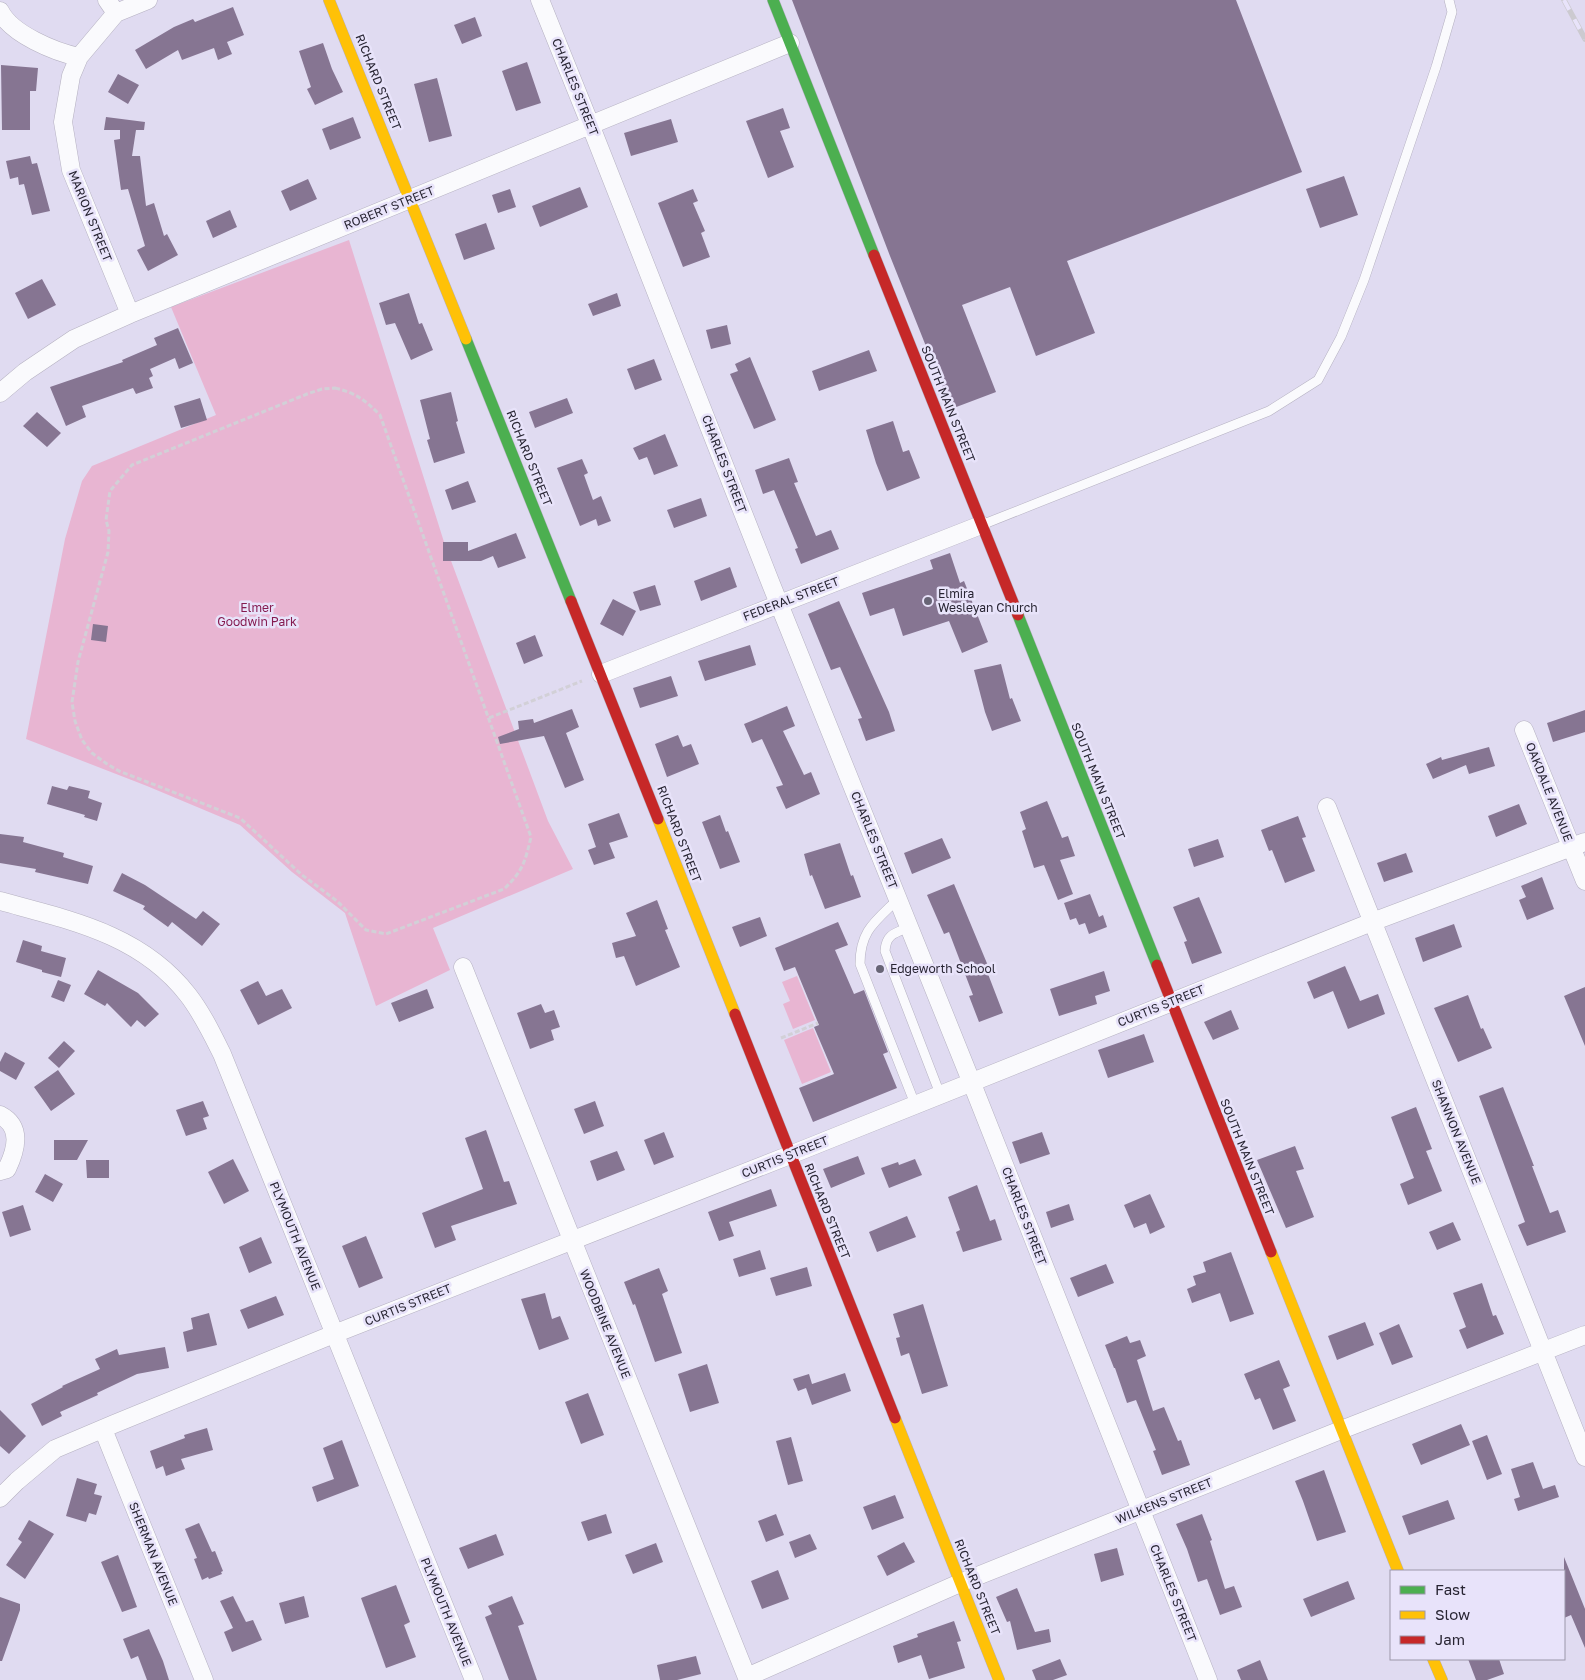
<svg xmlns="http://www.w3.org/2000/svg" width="1585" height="1680" font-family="'Golos Text',sans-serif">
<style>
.green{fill:#e8b5d2}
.building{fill:#867592}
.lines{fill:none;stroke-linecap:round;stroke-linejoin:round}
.lane-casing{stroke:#b5b1c1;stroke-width:10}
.street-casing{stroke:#b5b1c1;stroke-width:19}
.fast-casing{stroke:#b5b1c1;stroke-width:12}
.slow-casing{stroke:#b5b1c1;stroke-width:12}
.jam-casing{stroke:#b5b1c1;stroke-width:12}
.path{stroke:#d2d0d7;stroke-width:3;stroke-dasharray:5 2.5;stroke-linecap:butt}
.lane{stroke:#fafafd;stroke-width:9}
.street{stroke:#fafafd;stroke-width:18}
.fast{stroke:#4caf50;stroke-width:11}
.slow{stroke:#ffc107;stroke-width:11}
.jam{stroke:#c62828;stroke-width:11}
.rail-casing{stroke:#cccad0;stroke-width:5.5}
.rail{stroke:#e8e3fa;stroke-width:4;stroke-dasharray:11;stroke-linecap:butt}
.poi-dot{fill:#686576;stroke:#e8e3fa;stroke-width:2}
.labels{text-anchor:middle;stroke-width:5;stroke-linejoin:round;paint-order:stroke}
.street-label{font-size:12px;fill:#282533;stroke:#e8e3fa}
.poi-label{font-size:12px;fill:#282533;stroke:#e8e3fa;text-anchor:start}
.park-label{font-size:12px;fill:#851b50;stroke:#e8e3fa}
</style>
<rect width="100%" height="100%" fill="#e0dbf1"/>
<path class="green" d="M349 240 444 542 548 821 573 869 433 928 450 970 376 1006 345 913 292 872 240 825 147 786 26 739 65 539 82 481 92 466 216 415 171 307Z
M797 976 815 1020 793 1029 783 1004 790 1001 782 982Z
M813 1028 831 1072 802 1084 784 1040Z"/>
<path class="building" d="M792 0H1236L1302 172 1067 261 1095 333 1036 356 1010 287 962 305 996 392 951 409 890 256Z
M233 7 244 35 227 42 232 54 218 60 214 48 182 60 178 50 146 69 135 50 174 27 193 19 195 22Z
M475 17 482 36 462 44 454 25Z
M323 43 332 69 343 92 315 105 307 89 311 87 299 51Z
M527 62 541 103 516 111 502 71Z
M1 65 38 68 36 91H30V130H2Z
M118 74 139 85 128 104 108 92Z
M437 78 452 136 429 142 414 84Z
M783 108 790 128 780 131 794 167 768 178 746 121Z
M106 117 145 122 144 130H136L132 156H140L146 206 154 203 164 236 167 234 178 255 148 271 137 250 145 246 128 189 121 190 114 140 120 139V130H104Z
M353 117 361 138 330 150 322 129Z
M671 119 678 142 631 156 624 133Z
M30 156 32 164 37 163 50 211 32 215 24 184 19 185 18 177 10 179 6 161Z
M1344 176 1358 215 1320 228 1306 189Z
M308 179 317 199 290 211 281 191Z
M580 187 588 207 540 227 532 206Z
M510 189 516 207 498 213 492 195Z
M693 189 698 201 693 203 705 231 701 233 710 257 683 267 658 203Z
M230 210 237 227 213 238 206 221Z
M486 223 495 249 464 260 455 234Z
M42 279 56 305 28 319 15 293Z
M409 293 419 324 422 323 433 350 411 360 395 323 386 325 379 303Z
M617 293 621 306 593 316 588 304Z
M727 325 731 344 711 349 706 330Z
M178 328 193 363 179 369 175 358 150 369 153 376 149 378 153 388 136 394 133 388 82 406 86 417 66 426 50 387 123 362 122 360 157 345 154 338Z
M869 350 877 371 819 391 812 371Z
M750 357 776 420 754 429 730 374 738 371 735 364Z
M654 359 662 380 635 390 627 369Z
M451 392 458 421 456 422 465 453 434 463 427 440 430 439 420 400Z
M200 398 207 420 181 428 174 406Z
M567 398 573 413 535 428 529 412Z
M37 412 61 433 47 447 23 426Z
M893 421 903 452 909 450 920 478 887 491 876 463 866 430Z
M665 434 678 466 654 475 647 457 639 460 633 448Z
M789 458 798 482 794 483 816 536 831 530 839 549 801 564 795 549 798 548 774 490 763 494 755 470Z
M582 459 588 473 584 475 593 500 601 496 611 521 598 526 596 519 580 526 557 468Z
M468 481 476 502 452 510 445 490Z
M701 498 707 516 674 528 667 510Z
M516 533 526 558 498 568 493 556 481 561H443V542H468V551Z
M950 553 960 583 964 581 988 642 962 653 949 621 903 636 894 608 870 616 862 593 933 569 930 560Z
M730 567 737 587 701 601 694 581Z
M655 585 661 605 640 611 633 592Z
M613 599 636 611 623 636 600 624Z
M839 601 889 712 895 731 866 741 858 719 862 718 840 667 831 670 808 614Z
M93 624 108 626 106 642 91 640Z
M535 635 543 656 524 664 516 643Z
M750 645 756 665 705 681 698 661Z
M1001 664 1010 699 1012 698 1021 721 992 731 985 712 974 670Z
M671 676 678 696 640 708 633 688Z
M787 706 795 726 783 731 804 775 811 772 820 794 786 809 776 787 783 785 762 739 752 743 744 724Z
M572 709 579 727 566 733 584 780 565 788 544 736 500 744 498 737 519 729 518 721 533 719 534 723Z
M1585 710V732L1553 742 1547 723Z
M678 735 683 747 691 744 699 764 667 777 655 744Z
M1489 747 1495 766 1469 774 1466 765 1433 779 1426 764 1441 757 1442 760Z
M52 786 67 790 69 786 90 791 88 798 102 803 97 821 84 817 85 815 47 804Z
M1047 801 1062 838 1068 836 1075 856 1060 860 1073 894 1058 900 1044 865 1034 868 1022 831 1026 829 1020 812Z
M1519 804 1527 824 1496 837 1488 816Z
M619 813 628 837 609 843 615 858 594 865 588 850 596 847 588 824Z
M720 815 726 832 728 831 740 862 720 869 702 822Z
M1298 816 1306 837 1302 838 1315 871 1285 883 1272 850 1269 851 1261 830Z
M0 834 24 837 23 842 64 853 63 857 93 866 88 884 35 872 36 869 0 863Z
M942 838 951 858 912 874 904 853Z
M1218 839 1224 857 1194 867 1188 849Z
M840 843 851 876 853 875 861 897 825 909 812 875 810 876 804 854Z
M1406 853 1413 872 1384 882 1377 863Z
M122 873 145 885 196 919 203 911 220 924 202 946 172 922 168 927 143 909 145 906 113 891Z
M1542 877 1554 909 1527 920 1519 900 1526 897 1521 886Z
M954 884 991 973 988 974 1003 1013 979 1022 969 996 973 995 949 932 944 934 927 895Z
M1090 894 1099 917 1103 915 1107 927 1089 934 1085 923 1079 925 1076 918 1070 920 1064 903Z
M1199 897 1222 953 1192 964 1184 942 1187 941 1173 907Z
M657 900 668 929 665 930 680 967 636 986 624 956 616 958 612 943 636 936 626 913Z
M760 917 767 936 740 947 732 927Z
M838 922 848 945 835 950 854 994 864 990 888 1052 883 1054 897 1088 813 1122 799 1088 834 1074 814 1027 819 1025 795 967 784 971 775 948Z
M1454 924 1462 947 1423 962 1415 938Z
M23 940 42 946 41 951 66 958 61 977 42 972V970L16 962Z
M1345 966 1360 1001 1378 994 1385 1014 1348 1029 1333 991 1314 999 1307 982Z
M98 970 138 993 159 1014 145 1027 137 1020 131 1027 107 1003 105 1006 84 994Z
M1104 971 1110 991 1095 996 1097 1004 1059 1016 1050 989Z
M58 980 71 985 64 1002 51 997Z
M258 981 266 996 282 989 292 1008 258 1025 240 990Z
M1585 987V1046L1564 996Z
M427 989 434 1008 399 1022 391 1003Z
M1468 995 1481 1029 1483 1028 1492 1048 1458 1062 1434 1008Z
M541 1004 545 1013 554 1010 560 1027 551 1030 554 1040 530 1049 517 1013Z
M1231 1010 1239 1029 1213 1040 1204 1022Z
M1144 1034 1154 1062 1108 1078 1098 1050Z
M64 1041 75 1051 59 1068 48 1058Z
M5 1052 25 1063 16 1080 0 1071V1062Z
M58 1070 75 1094 51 1111 34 1087Z
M1503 1087 1534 1166H1532L1550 1213 1558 1210 1566 1232 1527 1246 1518 1225 1525 1222 1479 1096Z
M203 1101 209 1116 203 1118 207 1129 186 1136 176 1110Z
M595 1101 604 1126 584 1134 574 1109Z
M1416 1107 1432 1149 1426 1151 1442 1191 1408 1205 1400 1184 1414 1178 1391 1117Z
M486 1130 504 1182 509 1181 517 1204 451 1226 456 1240 435 1248 422 1213 483 1189 465 1138Z
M664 1132 674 1157 654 1165 644 1140Z
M1042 1132 1050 1154 1020 1164 1012 1142Z
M54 1140H88L77 1160H54Z
M1295 1146 1304 1169 1296 1171 1314 1217 1286 1228 1257 1160Z
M617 1151 625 1170 597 1181 590 1161Z
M858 1156 865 1174 831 1188 823 1169Z
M233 1159 249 1191 224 1204 208 1172Z
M915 1159 922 1175 889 1188 881 1168 898 1162 899 1165Z
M86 1160H109V1178H87Z
M45 1174 63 1184 53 1202 35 1192Z
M977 1185 990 1221 995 1219 1002 1240 963 1252 956 1232 960 1230 948 1197Z
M771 1189 777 1206 729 1222 734 1236 719 1241 708 1212Z
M1150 1194 1165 1227 1150 1234 1146 1223 1134 1228 1124 1205Z
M1069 1204 1074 1220 1051 1228 1046 1212Z
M23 1205 31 1230 10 1237 2 1212Z
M907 1216 916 1237 877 1252 869 1232Z
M1453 1222 1461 1240 1437 1250 1429 1232Z
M366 1236 383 1278 359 1288 342 1246Z
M261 1237 272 1263 249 1273 239 1247Z
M760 1250 766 1269 739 1277 733 1259Z
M1231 1252 1254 1314 1230 1322 1220 1293 1192 1303 1187 1289 1196 1285 1193 1276 1206 1272 1203 1262Z
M1106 1264 1114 1283 1078 1297 1070 1278Z
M807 1267 812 1286 776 1296 770 1278Z
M659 1268 668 1291 662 1294 682 1353 655 1362 635 1304 633 1305 624 1282Z
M1482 1283 1493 1316 1496 1315 1504 1334 1467 1349 1459 1330 1466 1327 1453 1293Z
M545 1293 552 1319 560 1316 569 1339 539 1350 521 1299Z
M276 1296 284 1315 248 1329 240 1310Z
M923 1304 948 1386 922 1394 909 1353 901 1356 896 1338 900 1337 893 1314Z
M209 1313 217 1345 187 1352 183 1332 193 1329 191 1318Z
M1365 1322 1374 1345 1337 1360 1328 1336Z
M1399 1324 1413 1357 1392 1365 1379 1333Z
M1127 1336 1130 1343 1140 1340 1146 1356 1137 1360 1153 1411 1164 1407 1178 1441 1181 1440 1190 1465 1162 1475 1153 1451 1156 1450 1136 1400 1127 1403 1115 1368H1114L1105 1345Z
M165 1347 169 1368 137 1374 97 1393 98 1395 60 1412 62 1416 42 1426 31 1404 63 1387 62 1386 100 1369 95 1359 117 1349 119 1355Z
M1279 1360 1290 1386 1283 1389 1296 1421 1273 1430 1260 1398 1255 1400 1244 1374Z
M707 1364 719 1403 690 1412 678 1374Z
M845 1373 851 1391 812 1405 806 1388 798 1391 793 1379 809 1374 812 1384Z
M588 1393 604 1435 581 1444 565 1402Z
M0 1410 26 1436 9 1454 0 1446Z
M1461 1424 1470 1445 1421 1465 1412 1444Z
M207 1428 213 1450 181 1459 185 1469 166 1476 163 1466 156 1469 150 1451 185 1438 184 1435Z
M1487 1435 1502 1474 1487 1480 1472 1441Z
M791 1437 803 1481 788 1485 776 1441Z
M342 1440 359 1486 317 1502 312 1487 334 1479 323 1448Z
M1533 1462 1543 1489 1555 1485 1559 1497 1518 1511 1514 1499 1520 1497 1511 1469Z
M1324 1470 1346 1532 1317 1541 1303 1501 1295 1481Z
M77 1478 97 1484 94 1494 102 1496 96 1515 89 1513 86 1522 66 1516Z
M895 1495 904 1518 872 1530 863 1507Z
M1448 1500 1455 1519 1409 1535 1402 1516Z
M606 1514 612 1533 588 1541 581 1522Z
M776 1514 784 1535 766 1542 758 1521Z
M1202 1514 1212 1540 1210 1541 1225 1589 1234 1586 1242 1607 1220 1615 1207 1579 1198 1582 1187 1549 1176 1524Z
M29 1520 54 1534 25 1579 6 1565 22 1542 18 1539Z
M199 1523 212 1552 215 1551 223 1571 221 1572 222 1574 209 1579 208 1577 202 1580 194 1559 197 1558 185 1529Z
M496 1534 504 1555 468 1569 459 1548Z
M810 1534 817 1549 795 1558 789 1542Z
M904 1542 915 1562 887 1576 877 1556Z
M656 1543 663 1562 633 1574 625 1555Z
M1117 1548 1124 1575 1101 1582 1094 1554Z
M118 1555 137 1607 122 1612 101 1562Z
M1564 1557 1585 1609V1648L1571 1615 1564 1618Z
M778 1570 789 1599 762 1609 751 1581Z
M1348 1581 1355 1599 1311 1617 1303 1599Z
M396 1585 410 1622 404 1625 416 1657 386 1668 361 1598Z
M1017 1588 1035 1632 1049 1629 1051 1642 1017 1650 1010 1621 1007 1622 996 1597Z
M233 1596 246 1622 253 1620 262 1640 232 1652 224 1632 233 1628 220 1601Z
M304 1596 309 1617 285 1624 279 1603Z
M512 1596 524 1624 518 1626 537 1680H509L485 1617 492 1614 488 1606Z
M0 1597 20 1604V1610L2 1661H0Z
M954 1621 961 1641 957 1642 965 1668 929 1679 921 1655 898 1663 893 1646 918 1637 917 1634Z
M149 1629 163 1661 169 1680H147L138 1656 131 1659 123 1639Z
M696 1656 701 1674 677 1680H660L657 1665Z
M1060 1659 1067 1675 1053 1680H1036L1032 1670Z
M1468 1659H1499L1504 1674 1487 1680H1476Z
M1260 1660 1268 1680H1241L1237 1670Z"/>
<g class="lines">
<g class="lane-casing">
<path id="lane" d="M984 524 1269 411 1318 380 1341 337 1364 280 1436 67 1452 12 1449 0
M898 899C876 921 860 930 860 964L915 1104
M910 927C895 933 886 934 885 951L940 1094"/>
</g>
<g class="street-casing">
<path id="street" d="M107 0 116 13
M540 0 590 124 771 584 971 1081 1208 1680
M0 11C11 34 55 52 79 57
M130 314 71 170 63 122 71 76 79 57 116 13 148 0
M0 393 25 372 74 339 130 314 790 43
M601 674 981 525
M1524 730 1585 881
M1327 807 1585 1457
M0 901C69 920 141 934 188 995 202 1013 212 1034 222 1054L474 1680
M463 967 748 1680
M0 1115C23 1127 16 1150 7 1169L0 1171
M103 1429 204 1680
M0 1498 17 1481 55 1449 114 1424 334 1334 790 1155 1372 922 1585 842
M747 1677 960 1583 1341 1430 1585 1335"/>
</g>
<g class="fast-casing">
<path id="fast" d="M773 0 874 255
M466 339 571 601
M1018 615 1157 965"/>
</g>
<g class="slow-casing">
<path id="slow" d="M329 0 466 339
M658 819 735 1014
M1271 1252 1398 1571
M895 1418 999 1680
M1433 1659 1442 1680"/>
</g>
<g class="jam-casing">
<path id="jam" d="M874 255 1018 615
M571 601 658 819
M1157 965 1271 1252
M735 1014 895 1418"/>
</g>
<path class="path" d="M335 388C356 393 365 400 380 415L531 837C525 862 523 871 504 889L386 934 366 930 337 901 302 875 240 818 119 771 107 764 92 753 82 740 75 721 72 702 78 662 108 552 109 531 106 520 110 491 132 465 307 394 322 389Z
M489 718 582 681
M781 1038 818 1023"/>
<use href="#lane" class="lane"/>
<use href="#street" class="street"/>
<use href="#fast" class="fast"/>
<use href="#slow" class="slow"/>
<use href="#jam" class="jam"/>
<g class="rail-casing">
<path id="rail" d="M1564 0 1585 39"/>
</g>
<use href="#rail" class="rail"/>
</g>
<g class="poi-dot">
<circle cx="928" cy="601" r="5"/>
<circle cx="880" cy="969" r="5"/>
</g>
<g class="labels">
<g class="street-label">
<text transform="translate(378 82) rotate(68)" y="4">RICHARD STREET</text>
<text transform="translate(575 87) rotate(68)" y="4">CHARLES STREET</text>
<text transform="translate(389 208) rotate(-22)" y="4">ROBERT STREET</text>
<text transform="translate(90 216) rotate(68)" y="4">MARION STREET</text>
<text transform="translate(948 404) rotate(68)" y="4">SOUTH MAIN STREET</text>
<text transform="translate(529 458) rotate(68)" y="4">RICHARD STREET</text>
<text transform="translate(724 464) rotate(69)" y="4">CHARLES STREET</text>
<text transform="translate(791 599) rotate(-21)" y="4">FEDERAL STREET</text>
<text transform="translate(1098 781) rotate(68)" y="4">SOUTH MAIN STREET</text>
<text transform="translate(1549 792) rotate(68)" y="4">OAKDALE AVENUE</text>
<text transform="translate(679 834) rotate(69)" y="4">RICHARD STREET</text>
<text transform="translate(874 840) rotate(68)" y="4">CHARLES STREET</text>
<text transform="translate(1161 1006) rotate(-22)" y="4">CURTIS STREET</text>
<text transform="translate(1456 1132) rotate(68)" y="4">SHANNON AVENUE</text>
<text transform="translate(785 1157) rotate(-22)" y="4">CURTIS STREET</text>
<text transform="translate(1247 1157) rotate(68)" y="4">SOUTH MAIN STREET</text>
<text transform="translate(827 1211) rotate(68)" y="4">RICHARD STREET</text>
<text transform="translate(1024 1216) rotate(69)" y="4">CHARLES STREET</text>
<text transform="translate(295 1236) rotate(68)" y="4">PLYMOUTH AVENUE</text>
<text transform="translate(408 1305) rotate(-22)" y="4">CURTIS STREET</text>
<text transform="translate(605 1324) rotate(68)" y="4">WOODBINE AVENUE</text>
<text transform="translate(1164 1501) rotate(-22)" y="4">WILKENS STREET</text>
<text transform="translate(153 1554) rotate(68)" y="4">SHERMAN AVENUE</text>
<text transform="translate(977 1587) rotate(68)" y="4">RICHARD STREET</text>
<text transform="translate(1173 1593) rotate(68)" y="4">CHARLES STREET</text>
<text transform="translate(446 1612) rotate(68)" y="4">PLYMOUTH AVENUE</text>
</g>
<g class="poi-label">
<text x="938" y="598">Elmira<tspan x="938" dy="14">Wesleyan Church</tspan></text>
<text x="890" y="973">Edgeworth School</text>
</g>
<g class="park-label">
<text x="257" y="612">Elmer<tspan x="257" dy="14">Goodwin Park</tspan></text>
</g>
</g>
<rect x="1390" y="1570" width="175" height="90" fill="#e8e3fa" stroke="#9b97aa"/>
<rect x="1400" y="1586" width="25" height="8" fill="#4caf50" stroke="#9b97aa"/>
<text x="1435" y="1595" font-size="15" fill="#282533">Fast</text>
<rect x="1400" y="1611" width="25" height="8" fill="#ffc107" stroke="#9b97aa"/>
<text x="1435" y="1620" font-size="15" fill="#282533">Slow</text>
<rect x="1400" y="1636" width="25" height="8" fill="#c62828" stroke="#9b97aa"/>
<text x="1435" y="1645" font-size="15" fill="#282533">Jam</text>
</svg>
